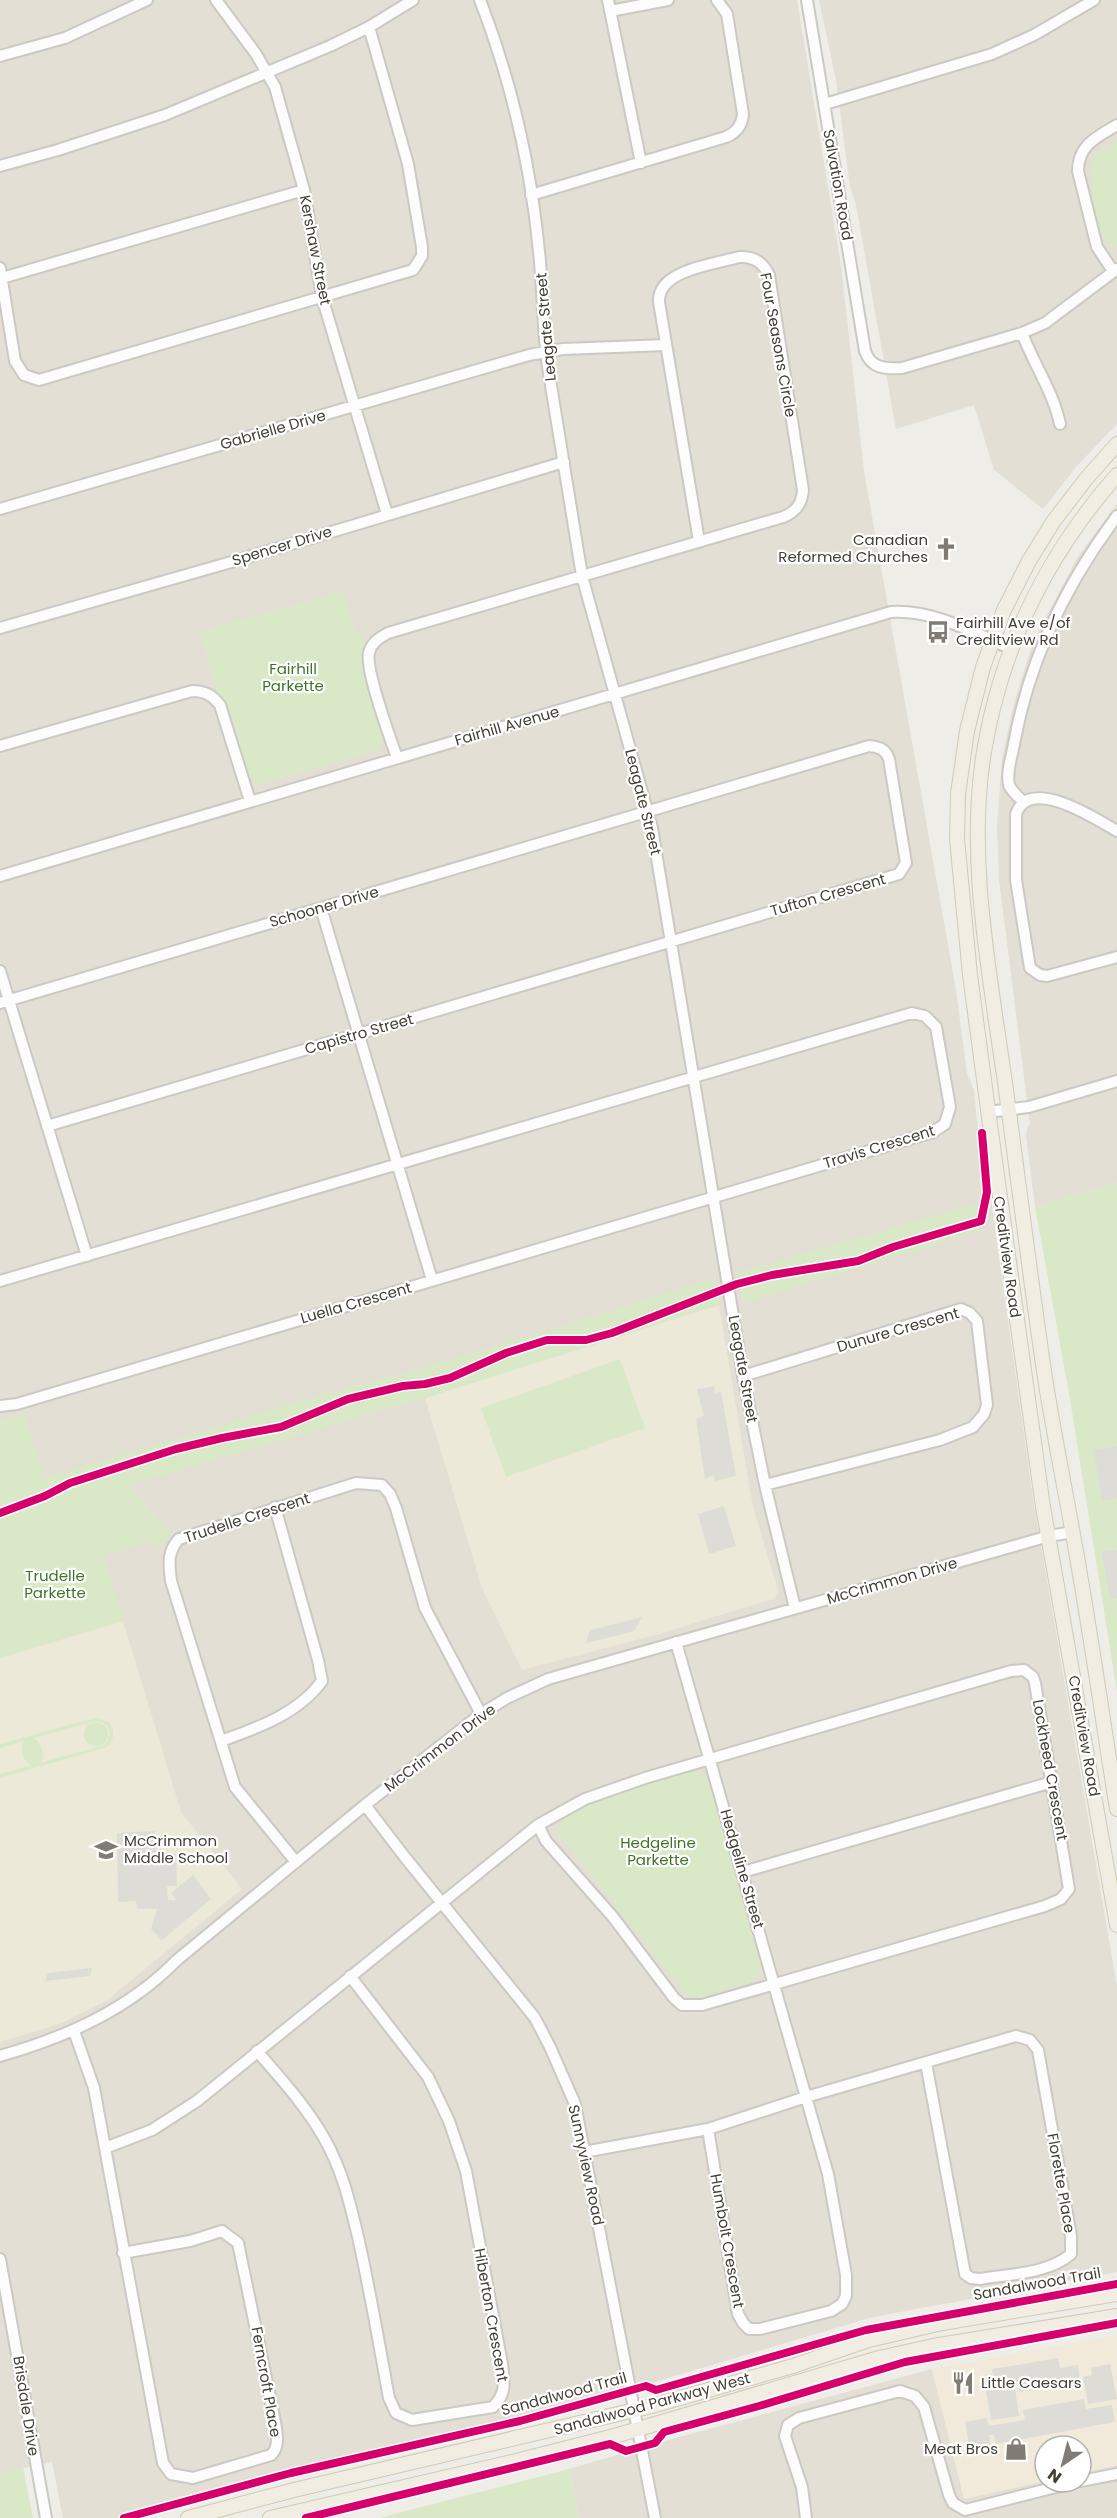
<svg xmlns="http://www.w3.org/2000/svg" width="1117" height="2518" font-family="Poppins,sans-serif">
<style>
.residential{fill:#e3dfd5}
.commercial{fill:#f1eada}
.education{fill:#ece9d9}
.green{fill:#d9e9c7;fill-rule:evenodd}
.parking{fill:#dddcd7}
.lines{fill:none;stroke-linecap:round;stroke-linejoin:round}
.minor-casing{stroke:#cbc9c3;stroke-width:14}
.major-casing{stroke:#d0cab5;stroke-width:16}
.minor{stroke:#fcfcfc;stroke-width:10}
.major{stroke:#f1ede2;stroke-width:14}
.cycleway-casing{stroke:#fff;stroke-width:11}
.cycleway{stroke:#d6006c;stroke-width:8}
.labels{text-anchor:middle;stroke-width:4.5;stroke-linejoin:round;paint-order:stroke}
.street-label{font-size:15px;fill:#443f34;stroke:#fff}
.poi-label{font-size:15px;fill:#443f34;stroke:#fff;text-anchor:start}
.park-label{font-size:15px;fill:#3f7428;stroke:#fff}
</style>
<rect width="100%" height="100%" fill="#eeede8"/>
<path class="residential" d="M0 0H797L841 265 864 471 956 990 967 1073 974 1090 984 1193H990L1033 1499 1117 1986V2272L873 2317 611 2395 518 2420 293 2471 121 2518H63L52 2462 0 2473Z
M819 0H1117V424L1076 467 1043 509 994 470 974 405 896 429 856 205 850 187 836 80Z
M1117 504V1183L1035 1207 1026 1136 1027 1128 1030 1124 999 880 997 826 1002 759 1013 707 1029 654 1040 629 1077 558Z
M932 2369 964 2498 1045 2481 1081 2482V2473L1117 2465V2518H579L569 2469 661 2442Z"/>
<path class="commercial" d="M1117 2335V2465L1081 2473V2446H1045V2481L964 2499 932 2369Z"/>
<path class="education" d="M719 1305 753 1507 778 1590 777 1594 773 1599 659 1634 522 1670 482 1588 425 1398Z
M123 1621 181 1812 242 1889 106 2001 62 2023 0 2042V1658Z"/>
<path class="green" d="M1117 141V247L1108 246C1096 228 1088 175 1094 154Z
M344 591 353 624 365 644 361 658 362 668 381 733 380 749 258 785 249 776 229 707 216 690 200 631Z
M1117 1183V1692L1069 1393 1035 1207Z
M976 1204 981 1231 743 1303 738 1272Z
M715 1278 719 1305 425 1398 128 1485 172 1533 160 1547 148 1543 104 1556 123 1621 0 1658V1420L25 1414 44 1478 314 1397 449 1360Z
M620 1359 645 1428 506 1477 481 1408Z
M94 1718C112 1717 120 1734 107 1747L0 1778V1774L32 1765C22 1761 19 1750 24 1741L0 1748V1744ZM97 1721C110 1723 114 1736 104 1745L40 1763C46 1754 42 1744 34 1738Z
M84 1734a12 12 0 1 1 24 0a12 12 0 1 1-24 0Z
M692 1771 707 1776 761 1968 753 1981 702 1997 689 1996 680 1987 557 1832 564 1817 606 1796Z
M23 2467 33 2518H0V2473Z
M569 2469 579 2518H379Z"/>
<path class="parking" d="M714 1386 715 1393 721 1392 736 1476 715 1481 714 1475 705 1479 696 1419 704 1416 697 1389Z
M1117 1446V1498L1102 1501 1094 1450Z
M724 1506 736 1546 709 1554 698 1514Z
M1117 1550V1598L1110 1599 1102 1552Z
M642 1617 634 1631 586 1643 590 1630Z
M155 1831 157 1853 176 1854 177 1886H167L168 1900H176L171 1893 193 1875 211 1899 162 1940 151 1929 157 1909H137L136 1901 118 1902 117 1833Z
M92 1968 90 1976 45 1981 48 1973Z
M1058 2358 1060 2368 1078 2365 1080 2382 1019 2392 1018 2384 1004 2386 1005 2391 1015 2389 1019 2416 991 2420 984 2380 994 2379 992 2369Z
M1110 2364 1117 2399 1088 2404 1083 2377 1092 2375 1091 2368Z
M1084 2399 1086 2409 1112 2405 1115 2422 996 2444 994 2435H989L991 2446 970 2450 965 2422 987 2418 989 2426 1025 2420 1023 2410Z"/>
<g class="lines">
<g class="minor-casing">
<path id="minor" d="M216 0 256 54 275 87 304 190 322 297 387 514
M480 0C513 85 532 170 540 262 543 297 543 332 548 367L582 576 652 828 743 1376 765 1485 795 1608
M608 0 641 163
M807 0 865 351C871 369 886 369 902 368L1022 333 1045 323 1117 269
M610 11 668 0
M0 56 65 38 147 0
M825 104 992 54 1034 35 1094 0
M0 166 58 150 165 115 330 46 369 27 413 0
M531 195 726 137C736 133 742 125 743 114L727 14 717 0
M0 268 15 361 24 375 39 380 413 270 422 256V247L408 164 369 27
M1113 271 1097 247 1078 171C1078 145 1097 137 1117 125
M2 278 304 190
M1022 333C1034 365 1053 391 1060 424
M0 509 529 355 563 349 666 345
M0 628 235 561 564 462
M0 746 192 691C205 691 212 695 220 705L250 801
M397 758C390 737 365 670 369 653 371 643 379 638 388 633L783 517C796 512 802 504 803 490L769 275C763 262 753 256 739 257 715 264 657 270 659 302L699 541
M1024 802C1018 797 1012 792 1009 785 1006 772 1012 756 1014 744 1029 660 1066 584 1117 516
M1117 831C1096 819 1029 775 1016 814V880L1030 968 1040 975 1047 976 1117 957
M0 876 891 612C933 609 974 633 1012 649
M321 908 432 1280
M0 971 87 1256
M0 1003 869 746C880 747 885 749 889 759L906 863 899 874 47 1126
M988 1112 1029 1107 1117 1081
M0 1281 912 1013 925 1016 936 1027 950 1107 945 1124 933 1132 17 1404 0 1406
M743 1376 961 1309 970 1313 977 1321 987 1405 984 1414 973 1427 940 1440 765 1485
M676 1642 828 2174 846 2275V2296L842 2304 831 2311 760 2329H749L743 2323 738 2314 708 2129
M221 1741C257 1728 298 1714 322 1681L318 1660 275 1507
M365 1805 404 1856 535 2018 550 2047 575 2104 655 2518
M296 1862 235 1787 171 1581C169 1564 167 1552 179 1539L356 1483 382 1485 390 1494 396 1508 425 1608 481 1714
M743 1872 1052 1782
M74 2031 94 2088 163 2463 171 2474 193 2478 271 2455C281 2446 276 2429 274 2417L238 2243 222 2231 190 2241 123 2253
M257 2051C281 2079 306 2106 324 2138 342 2169 350 2203 358 2237 370 2290 379 2344 389 2398L396 2413 412 2420 493 2407C507 2393 504 2382 502 2364L466 2171 449 2121 428 2077 350 1976
M0 2056C66 2037 128 2010 177 1960L365 1805 481 1714 507 1698 548 1679 1049 1536 1073 1532
M105 2148 152 2130 197 2101 538 1825 585 1799 645 1778 1011 1671 1024 1670 1033 1677 1035 1683 1069 1889 1061 1899 1045 1906 702 2005H682L674 1998 613 1917 546 1841 538 1825
M584 2152 708 2129 806 2097 1016 2036 1030 2040 1038 2050 1071 2236V2254C1048 2274 1009 2274 980 2279L971 2278 965 2274 926 2063
M0 2259 46 2518
M1081 2481 1117 2474
M806 2518 802 2487 785 2436 788 2425 799 2418 900 2391 915 2396 924 2407 949 2495 953 2503 965 2510 1076 2482"/>
</g>
<g class="major-casing">
<path id="major" d="M1117 444 1086 479 1053 522 1029 561 1004 610 983 667 967 731 958 794 957 839 970 975 991 1132 1043 1507 1117 1925
M1117 475C1049 552 1003 644 985 746 965 856 991 980 1006 1090 1019 1186 1031 1283 1045 1378 1053 1429 1063 1479 1072 1529 1089 1621 1102 1716 1117 1809
M188 2518 294 2490 652 2406 793 2366 869 2340 942 2323 1117 2294
M270 2518 512 2462 618 2435 879 2358 933 2346 1117 2316"/>
</g>
<use href="#minor" class="minor"/>
<use href="#major" class="major"/>
<g class="cycleway-casing">
<path id="cycleway" d="M0 1513 45 1496 70 1483 176 1449 222 1438 281 1427 348 1399 403 1386 425 1384 450 1378 506 1353 547 1340H586L612 1333 737 1284 772 1275 858 1261 893 1247 981 1221 987 1192 982 1133
M124 2518 291 2473 520 2421 646 2386 656 2390 866 2330 1117 2284
M306 2518 610 2444 626 2451 655 2443 664 2432 759 2406 905 2362 1117 2323"/>
</g>
<use href="#cycleway" class="cycleway"/>
</g>
<defs>
<g id="church-bare" transform="scale(1.8)"><path d="M-1.2-6h2.4v3.5h3.3v2.4h-3.3V6h-2.4V-.1h-3.3v-2.4h3.3Z" fill="#807c73" stroke="#fff" stroke-width="2.5" paint-order="stroke"/></g>
<g id="bus-bare" transform="scale(1.8)"><path d="M-5-6H5V4H4V6H2V4H-2V6H-4V4H-5ZM-3.5-4V0h7V-4ZM-3.5 1.2v1.5H-2V1.2ZM2 1.2v1.5H3.5V1.2Z" fill="#807c73" stroke="#fff" stroke-width="2.5" paint-order="stroke"/></g>
<g id="school-bare" transform="scale(1.8)"><path d="M0-5L7-2L0 1L-7-2ZM-4 1L0 2.5L4 1V4Q0 6-4 4Z" fill="#807c73" stroke="#fff" stroke-width="2.5" paint-order="stroke"/></g>
<g id="restaurant-bare" transform="scale(1.8)"><path d="M-5-6h1v4h1v-4h1v4h1v-4h1v5L-1.5 .5V6h-2V.5L-5-1ZM5-6V6H3V1.5H1.5Q1.5-4 5-6Z" fill="#807c73" stroke="#fff" stroke-width="2.5" paint-order="stroke"/></g>
<g id="shop-bare" transform="scale(1.8)"><path d="M-5-2.5h2.3a2.7 3.5 0 0 1 5.4 0H5L5.5 6h-11ZM-1.5-2.5h3a1.5 2.3 0 0 0-3 0Z" fill="#807c73" stroke="#fff" stroke-width="2.5" paint-order="stroke"/></g>
</defs>
<g fill-rule="evenodd">
<use href="#church-bare" x="946" y="549"/>
<use href="#bus-bare" x="938" y="632"/>
<use href="#school-bare" x="106" y="1850"/>
<use href="#restaurant-bare" x="963" y="2383"/>
<use href="#shop-bare" x="1016" y="2449"/>
</g>
<g class="labels">
<g class="street-label">
<text transform="translate(838 185) rotate(80)" y="5">Salvation Road</text>
<text transform="translate(315 250) rotate(79)" y="5">Kershaw Street</text>
<text transform="translate(546 327) rotate(-95)" y="5">Leagate Street</text>
<text transform="translate(778 345) rotate(80)" y="5">Four Seasons Circle</text>
<text transform="translate(273 430) rotate(-16)" y="5">Gabrielle Drive</text>
<text transform="translate(282 546) rotate(-17)" y="5">Spencer Drive</text>
<text transform="translate(507 726) rotate(-16)" y="5">Fairhill Avenue</text>
<text transform="translate(643 802) rotate(76)" y="5">Leagate Street</text>
<text transform="translate(828 895) rotate(-16)" y="5">Tufton Crescent</text>
<text transform="translate(324 907) rotate(-16)" y="5">Schooner Drive</text>
<text transform="translate(359 1034) rotate(-16)" y="5">Capistro Street</text>
<text transform="translate(879 1147) rotate(-17)" y="5">Travis Crescent</text>
<text transform="translate(1007 1257) rotate(82)" y="5">Creditview Road</text>
<text transform="translate(356 1303) rotate(-16)" y="5">Luella Crescent</text>
<text transform="translate(898 1330) rotate(-16)" y="5">Dunure Crescent</text>
<text transform="translate(743 1369) rotate(80)" y="5">Leagate Street</text>
<text transform="translate(247 1518) rotate(-18)" y="5">Trudelle Crescent</text>
<text transform="translate(892 1581) rotate(-16)" y="5">McCrimmon Drive</text>
<text transform="translate(1084 1736) rotate(80)" y="5">Creditview Road</text>
<text transform="translate(440 1748) rotate(-37)" y="5">McCrimmon Drive</text>
<text transform="translate(1050 1770) rotate(80)" y="5">Lockheed Crescent</text>
<text transform="translate(742 1869) rotate(74)" y="5">Hedgeline Street</text>
<text transform="translate(586 2165) rotate(78)" y="5">Sunnyview Road</text>
<text transform="translate(1061 2183) rotate(80)" y="5">Florette Place</text>
<text transform="translate(727 2241) rotate(80)" y="5">Humbolt Crescent</text>
<text transform="translate(1037 2284) rotate(-10)" y="5">Sandalwood Trail</text>
<text transform="translate(491 2315) rotate(80)" y="5">Hiberton Crescent</text>
<text transform="translate(266 2382) rotate(80)" y="5">Ferncroft Place</text>
<text transform="translate(564 2394) rotate(-15)" y="5">Sandalwood Trail</text>
<text transform="translate(652 2404) rotate(-15)" y="5">Sandalwood Parkway West</text>
<text transform="translate(26 2406) rotate(81)" y="5">Brisdale Drive</text>
</g>
<g class="poi-label">
<text x="928" y="545" text-anchor="end">Canadian<tspan x="928" dy="17">Reformed Churches</tspan></text>
<text x="956" y="628">Fairhill Ave e/of<tspan x="956" dy="17">Creditview Rd</tspan></text>
<text x="124" y="1846">McCrimmon<tspan x="124" dy="17">Middle School</tspan></text>
<text x="981" y="2388">Little Caesars</text>
<text x="998" y="2454" text-anchor="end">Meat Bros</text>
</g>
<g class="park-label">
<text x="293" y="674">Fairhill<tspan x="293" dy="17">Parkette</tspan></text>
<text x="55" y="1581">Trudelle<tspan x="55" dy="17">Parkette</tspan></text>
<text x="658" y="1848">Hedgeline<tspan x="658" dy="17">Parkette</tspan></text>
</g>
</g>
<g transform="translate(1063 2464) rotate(215)"><circle r="28" fill="#ffffff" stroke="#b4b2ae" stroke-width="1.5"/>
<path d="M0-4.5L10 22L0 15L-10 22Z" fill="#807c73"/>
<text y="-9" font-size="16" font-weight="bold" text-anchor="middle" fill="#443f34">N</text>
</g>
</svg>
